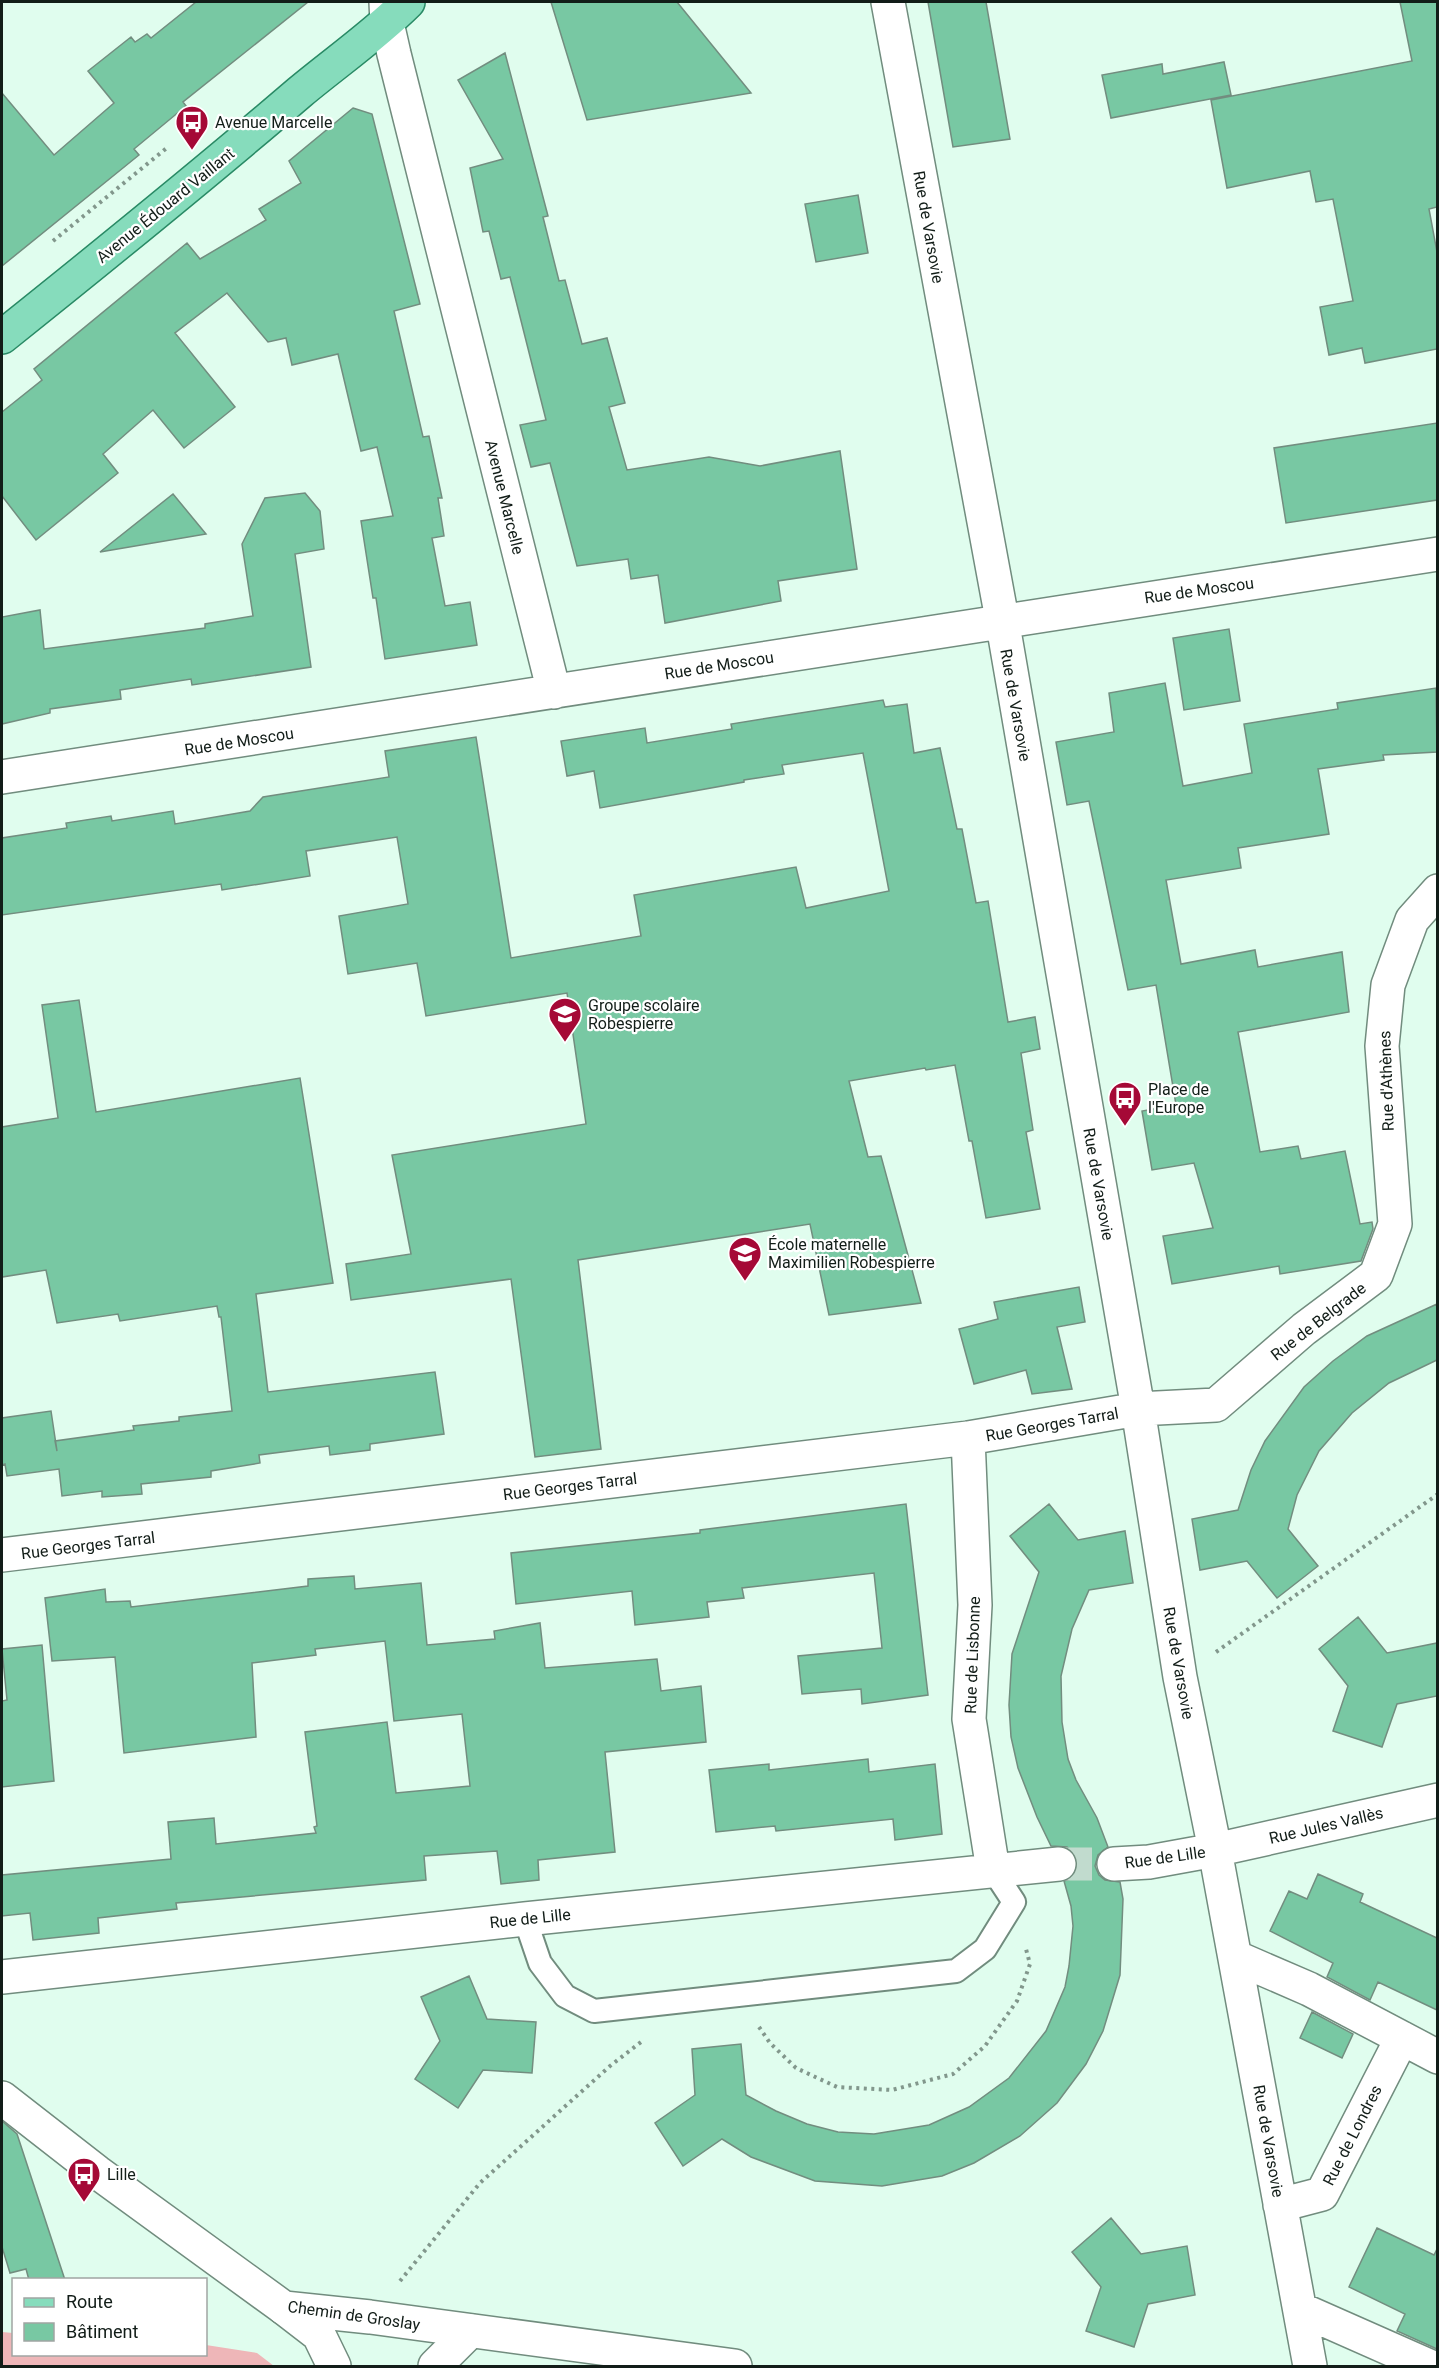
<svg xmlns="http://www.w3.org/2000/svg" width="1439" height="2368" font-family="Roboto,sans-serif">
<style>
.green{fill:#eeb6b8}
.building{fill:#78c8a3;stroke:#728d7f;stroke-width:1.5}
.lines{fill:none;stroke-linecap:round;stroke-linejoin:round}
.minor-tunnel{stroke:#c1dbce;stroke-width:33;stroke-dasharray:33 16;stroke-linecap:butt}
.service-casing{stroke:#718c7e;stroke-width:26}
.minor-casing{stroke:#718c7e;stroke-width:36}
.tertiary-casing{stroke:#718c7e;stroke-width:36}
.primary-casing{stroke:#298a65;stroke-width:36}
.path{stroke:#82978c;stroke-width:4;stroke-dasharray:3 4.5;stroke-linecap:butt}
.service{stroke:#fff;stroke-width:22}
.minor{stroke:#fff;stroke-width:33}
.tertiary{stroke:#fff;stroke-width:33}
.primary{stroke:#86dcbc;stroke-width:33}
.labels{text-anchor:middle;stroke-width:4.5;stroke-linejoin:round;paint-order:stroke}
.poi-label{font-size:16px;fill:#121d18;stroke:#fff;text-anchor:start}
.street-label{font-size:16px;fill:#121d18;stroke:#fff}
</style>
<rect width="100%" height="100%" fill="#e0fdee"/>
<path class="green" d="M2 2332 13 2333 14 2354H206V2345L257 2353 274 2366H2Z"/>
<path class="building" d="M196 2H308L183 102 186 106 134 149 139 155 2 266V93L54 155 114 103 88 71 131 37 135 42 147 34 151 38Z
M551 2H677L751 93 587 120Z
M928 2H986L1010 139 953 147Z
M1400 2H1437V207L1429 209 1437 252V349L1365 363 1362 348 1329 355 1320 307 1353 301 1333 199 1316 202 1310 171 1227 188 1211 100 1412 61Z
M505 53 548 216 543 217 559 281 565 280 582 344 607 338 625 403 609 407 627 470 709 457 760 466 840 451 857 569 778 581 781 601 665 623 658 575 631 579 628 559 577 566 550 463 531 467 520 425 546 420 510 277 501 279 489 231 483 232 470 168 503 159 458 80Z
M1224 62 1231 95 1111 118 1102 75 1162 64 1163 74Z
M353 108 372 114 420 304 394 311 423 437 429 436 442 498H438L444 536 432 538 445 606 470 602 477 645 385 659 376 598H373L361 521 393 516 377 447 361 451 338 354 292 365 286 338 268 342 227 293 175 333 235 407 184 448 153 410 103 454 118 473 36 540 2 496V412L42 380 34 369 187 243 200 259 266 220 259 209 301 183 289 161Z
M858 195 868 253 816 262 805 204Z
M1437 423V500L1286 523 1274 448Z
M305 493 320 511 324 549 295 554 311 667 192 685 191 679 120 690 121 699 50 709V713L2 724V617L40 610 44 649 205 628V624L253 616 242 544 265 498Z
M173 494 206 534 100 552Z
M1229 629 1240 701 1184 710 1173 638Z
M1165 683 1183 786 1252 773 1244 724 1338 709 1337 703 1436 688 1437 752 1383 755 1384 760 1318 769 1329 834 1238 848 1241 868 1166 880 1181 964 1255 950 1258 967 1342 952 1349 1012 1238 1032 1260 1152 1298 1146 1301 1159 1345 1151 1360 1224 1372 1222 1373 1229 1361 1261 1280 1274 1279 1266 1172 1284 1163 1236 1213 1228 1194 1163 1152 1170 1142 1111 1176 1105 1156 985 1128 990 1089 801 1067 805 1056 742 1114 732 1109 693Z
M883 700 885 707 907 704 914 753 940 748 957 829H962L976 903 988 901 1008 1022 1035 1017 1040 1049 1021 1053 1033 1130 1026 1132 1040 1209 986 1218 972 1141H969L955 1065 926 1070 925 1068 849 1081 868 1157 881 1156 921 1303 829 1315 810 1224 578 1260 601 1449 535 1457 511 1279 351 1300 346 1264 411 1254 392 1155 586 1124 567 993 426 1016 417 963 348 974 339 916 408 904 397 837 306 851 310 876 222 890 221 884 2 915V838L67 828 66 823 111 816 112 821 173 811 175 824 250 811 263 797 389 777 385 751 476 737 511 958 641 936 634 895 796 867 806 908 889 891 863 753 782 765 784 774 744 780V782L600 808 594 771 567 776 561 741 645 728 647 743 732 729 731 724Z
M79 1000 96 1112 300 1078 333 1283 256 1294 268 1392 435 1372 444 1434 370 1444V1450L330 1455 329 1446 259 1455 260 1463 211 1471V1477L141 1484 142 1494 102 1497V1491L62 1496 59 1469 7 1476 5 1464 2 1465V1418L51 1411 57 1451 55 1441 134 1430 133 1426 179 1421V1417L232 1411 221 1317H219L217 1306 120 1321 118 1314 57 1323 46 1270 2 1277V1127L58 1118 42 1005Z
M1079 1287 1085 1322 1057 1327 1072 1389 1032 1394 1026 1370 974 1384 959 1329 998 1319 994 1302Z
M1437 1304V1360L1389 1383 1352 1413 1319 1451 1297 1495 1288 1529 1318 1566 1277 1598 1247 1561 1200 1570 1192 1519 1238 1510 1251 1470 1265 1441 1304 1387 1333 1361 1367 1336Z
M906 1504 928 1695 862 1704 861 1689 802 1694 798 1656 882 1648 874 1573 742 1588 744 1598 707 1602 709 1617 635 1625 632 1591 516 1604 511 1553 700 1533V1530Z
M1049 1504 1078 1540 1125 1531 1133 1583 1089 1590 1072 1629 1061 1676 1062 1722 1068 1759 1076 1780 1097 1818 1108 1847 1098 1855 1095 1866 1099 1875 1105 1880 1120 1882 1123 1899 1120 1975 1103 2031 1086 2064 1057 2103 1020 2136 974 2163 942 2176 882 2186 815 2181 751 2157 722 2139 683 2166 655 2123 695 2095 692 2049 741 2044 746 2095 776 2111 807 2124 838 2132 874 2134 929 2125 969 2107 1009 2078 1046 2031 1065 1987 1069 1966 1073 1926 1071 1906 1064 1881 1070 1879 1076 1872 1078 1862 1074 1854 1067 1847 1051 1846 1037 1817 1018 1768 1011 1737 1009 1705 1012 1654 1039 1572 1010 1536Z
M354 1576 355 1589 421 1583 427 1645 495 1639 494 1631 540 1623 545 1668 657 1659 661 1691 701 1686 706 1742 605 1752 615 1852 538 1860 539 1880 501 1884 497 1851 424 1856 426 1880 176 1903 177 1909 98 1918 99 1933 33 1940 30 1913 2 1916V1875L171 1859 168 1822 214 1818 216 1844 316 1833 314 1827 317 1826 305 1732 387 1722 396 1793 470 1786 462 1714 394 1721 385 1641 315 1649 316 1655 252 1663 256 1737 124 1753 115 1657 52 1661 45 1598 105 1589 106 1602 130 1601 131 1607 308 1586V1579Z
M1358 1617 1387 1653 1437 1643V1696L1397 1704 1382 1747 1333 1731 1348 1686 1319 1649Z
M42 1645 54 1781 2 1787V1701L7 1700 2 1649Z
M868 1759 869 1772 935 1764 942 1834 895 1840 893 1819 776 1831 775 1826 716 1832 709 1770 769 1764V1770Z
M1318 1874 1363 1894 1360 1902 1437 1938V2010L1378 1982 1370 2000 1327 1977 1333 1963 1270 1931 1289 1891 1307 1899Z
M469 1976 487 2019 536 2022 532 2073 483 2070 458 2108 415 2079 440 2041 421 1997Z
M1312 2012 1353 2034 1342 2058 1300 2038Z
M2 2121 17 2134 65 2280H29L26 2269 10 2273 2 2247Z
M1111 2218 1141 2254 1187 2246 1195 2295 1148 2304 1134 2347 1086 2331 1101 2287 1072 2252Z
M1377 2228 1434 2255 1437 2249V2349L1397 2331 1405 2314 1349 2287Z"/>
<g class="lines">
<path class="minor-tunnel" d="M1059 1864H1114"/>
<g class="service-casing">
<path id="service" d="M525 1919 540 1963 565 1996 594 2011 956 1971 985 1949 1014 1902 993 1870"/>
</g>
<g class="minor-casing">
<path id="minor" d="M386 2 387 23 394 54 554 692
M888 2 1002 619 1138 1409 1180 1677 1215 1850 1310 2366
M2 777C480 703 958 626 1438 554
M968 1438 975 1605 969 1719 993 1870
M2 1555 968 1438 1138 1409 1216 1405 1304 1329 1376 1275 1395 1224 1382 1046 1388 985 1412 920 1438 891
M1114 1864 1149 1862 1215 1850 1438 1800
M1235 1957 1309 1989 1438 2057
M2 1977 525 1919 1059 1864
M1280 2205 1322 2194 1402 2038
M284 2308 319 2335 334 2366
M1300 2309 1429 2366
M435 2366 470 2331"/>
</g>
<g class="tertiary-casing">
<path id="tertiary" d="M2 2098 97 2172 284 2308 370 2317 735 2366"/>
</g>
<g class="primary-casing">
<path id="primary" d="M2 337C102 257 202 176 300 92 336 62 375 35 408 2"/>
</g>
<path class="path" d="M53 241 168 147
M1216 1652 1438 1494
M759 2027 770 2043 796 2068 837 2087 892 2090 953 2074 985 2046 1017 2001 1030 1964 1026 1949
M400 2281 480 2183 610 2066 641 2042"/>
<use href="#service" class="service"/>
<use href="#minor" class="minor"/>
<use href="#tertiary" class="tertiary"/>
<use href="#primary" class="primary"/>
</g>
<defs>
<g id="bus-pin" transform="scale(1.725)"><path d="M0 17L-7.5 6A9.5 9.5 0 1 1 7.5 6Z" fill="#a50936" stroke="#fff"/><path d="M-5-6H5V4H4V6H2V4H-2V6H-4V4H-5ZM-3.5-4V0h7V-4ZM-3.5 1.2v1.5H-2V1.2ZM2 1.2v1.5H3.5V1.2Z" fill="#fff"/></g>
<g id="school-pin" transform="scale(1.725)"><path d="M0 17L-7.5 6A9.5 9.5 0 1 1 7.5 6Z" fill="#a50936" stroke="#fff"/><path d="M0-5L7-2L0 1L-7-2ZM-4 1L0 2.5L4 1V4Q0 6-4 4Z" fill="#fff"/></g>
</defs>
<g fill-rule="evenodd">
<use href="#bus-pin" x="192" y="122"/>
<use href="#school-pin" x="565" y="1014"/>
<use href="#bus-pin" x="1125" y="1098"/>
<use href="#school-pin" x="745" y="1253"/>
<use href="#bus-pin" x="84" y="2174"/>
</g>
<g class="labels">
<g class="poi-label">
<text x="215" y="128">Avenue Marcelle</text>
<text x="588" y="1011">Groupe scolaire<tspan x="588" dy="18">Robespierre</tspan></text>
<text x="1148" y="1095">Place de<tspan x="1148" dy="18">l'Europe</tspan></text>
<text x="768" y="1250">École maternelle<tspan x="768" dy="18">Maximilien Robespierre</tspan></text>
<text x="107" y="2180">Lille</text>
</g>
<g class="street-label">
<text transform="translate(165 205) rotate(-39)" y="6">Avenue Édouard Vaillant</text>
<text transform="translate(929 227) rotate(80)" y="6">Rue de Varsovie</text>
<text transform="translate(505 497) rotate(76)" y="6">Avenue Marcelle</text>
<text transform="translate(1199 590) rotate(-8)" y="6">Rue de Moscou</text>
<text transform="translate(719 665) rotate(-9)" y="6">Rue de Moscou</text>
<text transform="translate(1016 705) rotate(80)" y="6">Rue de Varsovie</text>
<text transform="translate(239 741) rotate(-9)" y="6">Rue de Moscou</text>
<text transform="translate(1386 1081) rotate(-92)" y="6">Rue d'Athènes</text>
<text transform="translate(1099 1184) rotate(80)" y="6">Rue de Varsovie</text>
<text transform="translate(1318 1321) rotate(-38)" y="6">Rue de Belgrade</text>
<text transform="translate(1052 1424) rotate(-10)" y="6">Rue Georges Tarral</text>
<text transform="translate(570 1486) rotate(-7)" y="6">Rue Georges Tarral</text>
<text transform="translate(88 1545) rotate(-7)" y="6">Rue Georges Tarral</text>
<text transform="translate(972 1655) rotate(-88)" y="6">Rue de Lisbonne</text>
<text transform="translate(1179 1663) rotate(80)" y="6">Rue de Varsovie</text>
<text transform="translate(1326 1825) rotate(-13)" y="6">Rue Jules Vallès</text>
<text transform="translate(1165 1857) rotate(-8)" y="6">Rue de Lille</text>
<text transform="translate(530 1918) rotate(-6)" y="6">Rue de Lille</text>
<text transform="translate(1352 2135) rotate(-63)" y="6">Rue de Londres</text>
<text transform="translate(1269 2141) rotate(80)" y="6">Rue de Varsovie</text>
<text transform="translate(354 2315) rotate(8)" y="6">Chemin de Groslay</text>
</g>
</g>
<rect width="1439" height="2368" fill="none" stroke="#121d18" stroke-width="6"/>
<rect x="12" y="2278" width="195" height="78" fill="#ffffff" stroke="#a0a5a3" stroke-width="1.5"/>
<rect x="24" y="2298" width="30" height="9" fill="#86dcbc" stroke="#a0a5a3" stroke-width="1.5"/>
<text x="66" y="2308" font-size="18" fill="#121d18">Route</text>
<rect x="24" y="2323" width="30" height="18" fill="#78c8a3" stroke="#a0a5a3" stroke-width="1.5"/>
<text x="66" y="2338" font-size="18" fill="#121d18">Bâtiment</text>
</svg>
